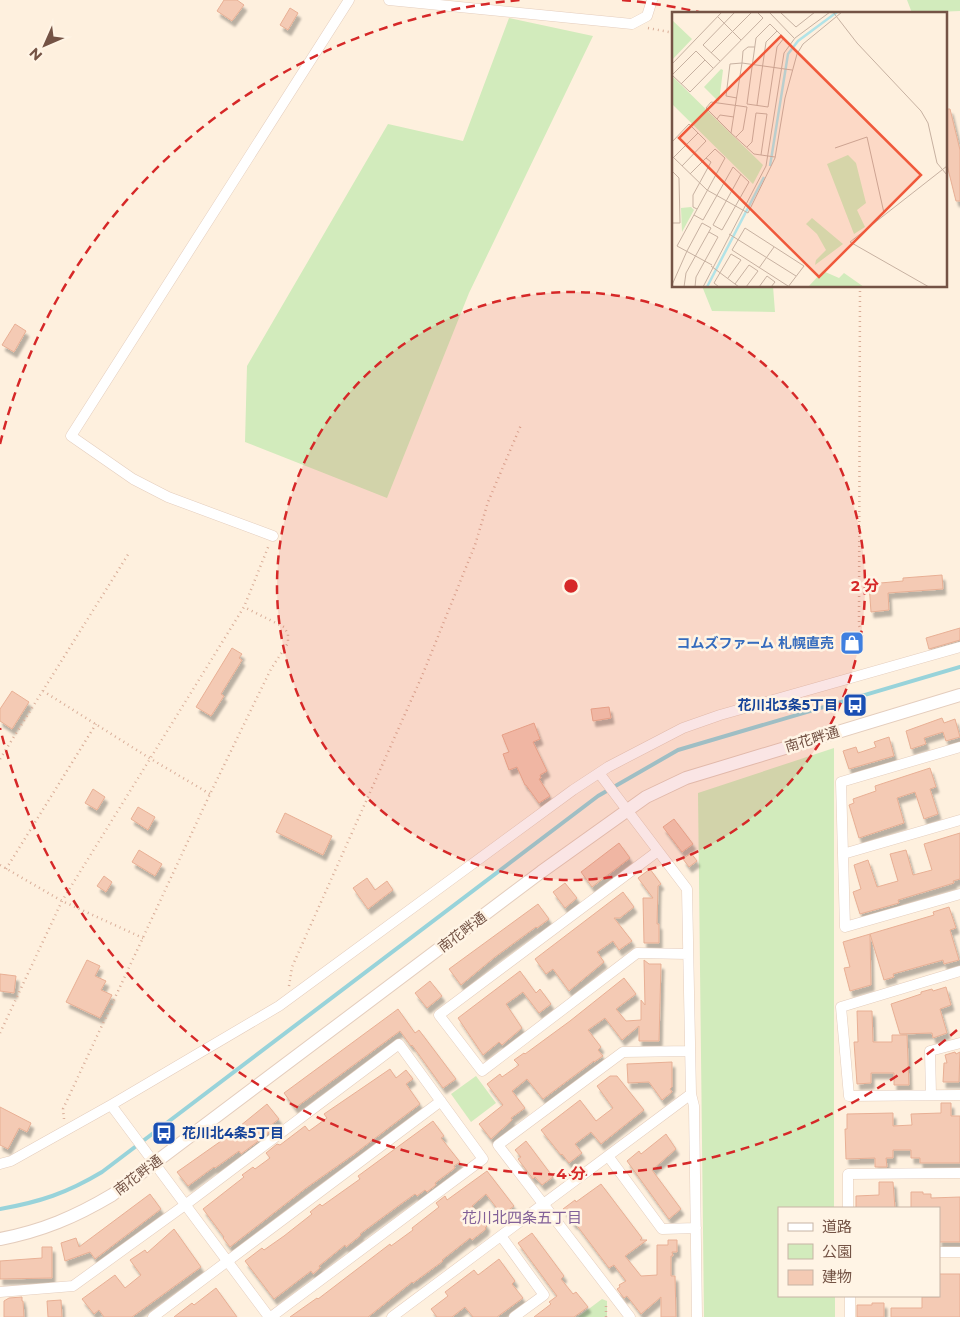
<svg xmlns="http://www.w3.org/2000/svg" width="960" height="1317" font-family="Montserrat,'Noto Sans JP',sans-serif">
<style>
.green{fill:#d2ebbc}
.lines{fill:none;stroke-linecap:round;stroke-linejoin:round}
.stream{stroke:#98d3da;stroke-width:4}
.building{fill:#f4cab4;stroke:#e8af94;filter:url(#shadow)}
.minor-casing{stroke:#e4cdbd;stroke-width:11}
.tertiary-casing{stroke:#e4cdbd;stroke-width:14}
.path{stroke:#d9ad98;stroke-width:2.5;stroke-dasharray:1 4;stroke-linecap:butt}
.minor{stroke:#fff;stroke-width:10}
.tertiary{stroke:#fff;stroke-width:12}
.ring{fill:none;stroke:#d62828;stroke-width:2.5;stroke-dasharray:9 6}
.labels{text-anchor:middle;stroke-width:5;stroke-linejoin:round;paint-order:stroke}
.shop-label{font-size:14px;font-weight:bold;fill:#366cbe;stroke:#fff4e5;text-anchor:end}
.transit-label{font-size:14px;font-weight:bold;fill:#164399;stroke:#fff4e5;text-anchor:end}
.street-label{font-size:14px;fill:#745345;stroke:#fff4e5}
.neighbourhood-label{font-size:15px;fill:#826098;stroke:#fff4e5}
.inset-river{fill:none;stroke:#b2e3e7;stroke-width:2.5}
.inset-road{fill:none;stroke:#c7b1a1;stroke-width:1}
.view{fill:#f0593b;fill-opacity:0.15;stroke:#f0593b;stroke-width:2.5}
.inset-edge{fill:none;stroke:#745345;stroke-width:2.5}
.centre{fill:#d62828;stroke:#fff4e5;stroke-width:2.5}
.ring-label{font-size:15px;text-anchor:middle;font-weight:bold;fill:#d62828;stroke:#fff4e5;stroke-width:5;stroke-linejoin:round;paint-order:stroke}
</style>
<defs>
<filter id="shadow"><feDropShadow dx="3" dy="5.5" stdDeviation="1" flood-color="#0004"/></filter>
</defs>
<rect width="100%" height="100%" fill="#fef0de"/>
<path class="green" d="M907 0H960V11L912 13Z
M509 18 593 36 469 293 387 498 245 442 247 366 388 124 463 141Z
M702 286H773L775 312 712 311Z
M834 748V1208H779V1296H835V1317H704L698 793Z
M476 1076 496 1103 471 1122 451 1094Z
M602 1299 607 1301V1317H578Z"/>
<g class="lines">
<path class="stream" d="M0 1209C40 1202 67 1193 102 1172L598 796 678 750 960 667"/>
</g>
<path class="building" d="M224 0H237L244 5 232 21 217 11Z
M290 8 298 13 288 30 280 25Z
M946 109H950L960 150V201H956L946 161Z
M15 324 26 331 14 352 2 345Z
M942 575 943 589 888 593 889 610 871 612 869 584 903 581V578Z
M960 628V640L929 649 926 638Z
M232 648 242 654 239 658 242 660 221 694 224 696 211 716 196 707Z
M12 691 29 702 12 729 0 721V709Z
M609 707 611 718 593 721 591 709Z
M942 718 944 723 955 719 960 737 946 741 943 732 924 738 926 744 911 749 906 731Z
M534 723 540 739 533 742 547 771 540 775 541 778 539 779 550 796 539 803 526 785H525L517 767 509 770 503 754 509 752 502 735Z
M889 737 894 756 849 769 843 751 856 747 858 753 876 747 874 742Z
M930 768 936 787 930 789 938 814 924 819 915 792 897 798 904 823 859 838 849 805 854 803 853 799 876 791 875 786Z
M93 789 105 797 97 810 85 803Z
M138 807 155 817 148 830 131 819Z
M285 813 332 836 323 855 276 832Z
M674 819 693 844 682 852 663 827Z
M960 833V879L953 881 954 883 898 900 899 903 860 914 853 892 861 889 854 865 868 860 877 887 898 881 890 854 906 850 913 875 932 870 924 844Z
M619 843 630 858 592 887 581 872Z
M139 850 162 864 155 876 132 862Z
M691 853 697 861 689 867 683 859Z
M650 869 661 884 658 886 657 924H659V943H644L643 898H653L638 878Z
M104 876 112 882 106 892 97 886Z
M367 878 375 890 387 881 393 890 368 909 353 888Z
M565 883 577 898 565 908 553 892Z
M623 892 634 907 620 918H614L632 941 619 950 613 941 597 952 604 962 569 991 553 969 546 974 535 959Z
M538 904 549 919 537 928 536 927 495 957 461 985 449 969Z
M949 907 956 928 950 930 959 960 944 964 943 960 893 974 894 977 884 980 870 934 871 985 850 991 844 968 850 967 843 942 934 915 933 912Z
M87 960 100 966 95 976 106 981 101 990 112 995 100 1018 66 1002Z
M644 960 649 964H661L659 1041H639V1026L622 1040 605 1018 588 1030 601 1047 598 1050 603 1056 594 1062V1061L543 1099 527 1079 512 1091 525 1108 511 1118 512 1120 491 1139 479 1124 503 1105 487 1084 500 1074 502 1077 519 1065 514 1060 524 1053 525 1054 570 1021 624 978 636 994 616 1009 626 1021 641 1020V1000L645 1005Z
M520 971 536 993 540 989 551 1004 539 1013 523 992 506 1004 522 1028 502 1045 499 1042 483 1055 458 1018Z
M0 974 16 976 14 993 0 991Z
M430 981 442 996 427 1008 415 993Z
M946 987 951 1005 940 1009 947 1033 933 1038 932 1033 900 1034 891 1004 921 994V992L932 989 933 991Z
M398 1009 415 1033 419 1030 456 1079 443 1088 412 1045 411 1046 400 1031 295 1108 284 1093Z
M857 1011H872L873 1042H892V1035H907L909 1085H894V1073H871V1083L857 1084 854 1042H858Z
M955 1052 956 1054 960 1052 959 1082H943L944 1063H947L945 1055Z
M672 1062V1087L670 1089 672 1092 662 1100 649 1082 628 1083 627 1064Z
M390 1069 396 1078 406 1070 413 1079 406 1084 420 1104 353 1155 306 1188 230 1247 223 1238 224 1237 203 1209 244 1177 242 1175 253 1167 255 1169 270 1158 266 1153 277 1144 280 1145 305 1126 309 1131 327 1118 324 1114Z
M610 1076H617L644 1110 601 1144 591 1132 575 1144 582 1153 569 1163 562 1154 561 1155 541 1130 580 1100 596 1121 613 1108 597 1086Z
M941 1103H951V1116H960V1163H920V1158H911V1150H893V1158H886L887 1167H875V1158L846 1159 845 1129H847V1114L893 1113V1126L912 1125 911 1114 941 1113Z
M267 1104 279 1119 266 1129 269 1133 241 1154 239 1151 215 1168 214 1167 188 1186 177 1172 221 1141 220 1140 226 1134 239 1124 240 1126Z
M0 1107 31 1123 27 1132 19 1128 8 1149 0 1145Z
M433 1121 444 1136 441 1138 460 1162 454 1166 455 1168 435 1183 436 1185 427 1192 425 1190 417 1196 415 1194 398 1206 360 1234 361 1235 346 1247 345 1245 319 1266 320 1268 313 1274 311 1271 274 1299 245 1261 262 1248 264 1250 284 1236 312 1214 310 1212 320 1204 322 1206 360 1179 358 1176Z
M666 1134 676 1149 652 1170 681 1209 669 1219 627 1161 639 1151 641 1154Z
M526 1141 553 1177 542 1185 535 1177 533 1179 518 1159 521 1157 515 1150Z
M487 1171 514 1206 502 1215 486 1194 472 1206 487 1226 485 1228 486 1229 472 1240 470 1238 442 1260 443 1261 413 1283 412 1282 368 1317H290L317 1298 318 1299 390 1244 391 1246 413 1230 412 1228 439 1207 436 1203 445 1196 447 1200Z
M879 1182H893L895 1208H856V1196L879 1195Z
M601 1184 642 1238 640 1240H647L625 1256 641 1276 657 1275V1245H668V1240H677V1252H672L673 1256H671V1276H675L676 1317H661V1297L641 1314 627 1296 624 1298 617 1289 620 1287 619 1285 626 1281 614 1265 609 1268 575 1223 574 1224 563 1209 575 1200 576 1202Z
M911 1192H923V1194H931V1198L960 1197V1242H939V1208H911Z
M150 1194 161 1209 95 1259 90 1252 65 1261 61 1243 76 1238 79 1247Z
M174 1229 201 1267 132 1317H104L99 1310 94 1314 82 1299 115 1275 125 1288 141 1275 130 1260 145 1250 147 1253Z
M532 1233 564 1276 561 1279 573 1294 576 1292 588 1307 574 1317H534L551 1304 549 1302 557 1296 518 1243Z
M42 1247H52V1278L0 1279V1261L42 1258Z
M499 1259 515 1281 512 1284 523 1298 497 1317H473L465 1307 452 1317H437L431 1309 448 1296 445 1292 474 1270 478 1275Z
M939 1274H960V1317H891V1308H922V1297H939Z
M216 1288 237 1317H174L192 1303 194 1305Z
M22 1297V1301H23L24 1317H4V1301L9 1298Z
M61 1300 62 1317H48L47 1301Z
M872 1303H884V1317H857V1305H872Z"/>
<g class="lines">
<g class="minor-casing">
<path id="minor" d="M389 0 632 24 647 16 652 0
M273 536 168 497 133 479 71 436 349 0
M960 747 841 782 845 927 960 894
M658 851 439 1015 482 1071 637 953 688 954
M843 854 960 820
M960 971 841 1007 849 1096 960 1095
M691 1094 694 1106 697 1317
M931 1095 930 1051 960 1043
M111 1105 269 1317
M608 1156 662 1229 696 1228
M0 1164 11 1161 111 1105 279 1006 573 790 608 767 683 728 720 715 960 647
M848 1208V1174L960 1173
M501 1236 544 1295 514 1317
M939 1252H960
M0 1292 73 1286 185 1205 399 1044 483 1159 271 1317
M850 1296V1317
M153 1317 441 1101
M392 1317 691 1094 687 889 599 773
M630 1317 498 1145 623 1052 690 1051"/>
</g>
<g class="tertiary-casing">
<path id="tertiary" d="M0 1239C42 1231 75 1217 112 1195L541 872 646 797 686 778 960 695"/>
</g>
<path class="path" d="M648 28 674 33
M860 286 859 625 863 638
M43 691 151 759 210 794
M0 759 129 553
M0 865 62 901 143 938
M6 869 96 724
M289 986 292 967 422 676 475 545 488 502 521 425
M0 1033 62 901 244 607 269 545
M64 1119 63 1109 210 794 271 669 288 643V634L284 627 244 607
M606 1317V1304"/>
<use href="#minor" class="minor"/>
<use href="#tertiary" class="tertiary"/>
</g>
<circle cx="571" cy="586" r="294" fill="#d62828" fill-opacity=".12"/>
<g class="ring">
<circle cx="571" cy="586" r="294"/>
<path d="M957 1030A588 588 0 0 1 0 728M0 444A588 588 0 0 1 520 0M622 0A588 588 0 0 1 703 13"/>
</g>
<defs>
<g id="shop-square" transform="scale(1.25)"><rect x="-9" y="-9" width="18" height="18" rx="4" fill="#3f7fe0" stroke="#fff4e5"/><path d="M-5-2.5h2.3a2.7 3.5 0 0 1 5.4 0H5L5.5 6h-11ZM-1.5-2.5h3a1.5 2.3 0 0 0-3 0Z" fill="#fff"/></g>
<g id="bus-square" transform="scale(1.25)"><rect x="-9" y="-9" width="18" height="18" rx="4" fill="#1a4fb4" stroke="#fff4e5"/><path d="M-5-6H5V4H4V6H2V4H-2V6H-4V4H-5ZM-3.5-4V0h7V-4ZM-3.5 1.2v1.5H-2V1.2ZM2 1.2v1.5H3.5V1.2Z" fill="#fff"/></g>
</defs>
<g fill-rule="evenodd">
<use href="#shop-square" x="852" y="643"/>
<use href="#bus-square" x="855" y="705"/>
<use href="#bus-square" x="164" y="1133"/>
</g>
<g class="labels">
<g class="shop-label">
<text x="834" y="648">コムズファーム 札幌直売</text>
</g>
<g class="transit-label">
<text x="838" y="710">花川北3条5丁目</text>
<text x="182" y="1138" text-anchor="start">花川北4条5丁目</text>
</g>
<g class="street-label">
<text transform="translate(812 739) rotate(-17)" y="5">南花畔通</text>
<text transform="translate(462 932) rotate(-37)" y="5">南花畔通</text>
<text transform="translate(138 1175) rotate(-37)" y="5">南花畔通</text>
</g>
<g class="neighbourhood-label">
<text x="522" y="1223">花川北四条五丁目</text>
</g>
</g>
<g transform="translate(672 12)">
<rect width="275" height="275" fill="#fef0de"/>
<path d="M0 8 20 27 0 48ZM49 57 51 58 47 90 32 75ZM0 64 91 153 81 172 0 92ZM176 143 184 151 194 191 185 198 193 215 182 222 155 152ZM19 195 22 198 10 220 9 196ZM140 206 171 232 143 253 144 248 154 238 145 222 134 212ZM151 259 167 266 172 261 192 275H136Z" fill="#d2ebbc"/>
<path class="inset-river" d="M98 154 116 42 126 29 165 0M35 275 92 165"/>
<path class="inset-road" d="M97 0 122 26M161 0 185 31 249 99 256 111 265 151 275 163M109 1 124 15 143 0M46 5 69 28M98 12 112 26 105 35 96 95 75 92 84 26ZM39 41 80 0M48 49 31 33 63 0M0 52 50 0M0 63 18 80 91 6 85 0M0 63 24 39 41 56M9 72 33 48M65 86 54 84 58 52 70 51 71 39 76 35H83M85 93 94 30 105 19M45 107 48 103 62 105M59 121 34 96 39 90 75 95 71 118 64 125M0 130 17 112 34 129 10 154M75 135 80 130 84 101 95 102 89 143M163 136 195 125 212 201M0 144 35 178 76 201 103 146 113 86 125 42 131 32 170 0M2 145 26 121M103 145 82 142 59 121 70 51 120 58M0 159 7 166 8 211H0M18 162 43 137 53 146 5 234 40 253M25 197 21 195V183L39 150 34 146M22 203 31 208 61 155 77 170 50 218 41 213 69 162M57 222 124 264M39 254 67 275M87 256 102 235M63 272 77 253 86 259 74 275M0 273 15 239M12 275 14 261 39 216 30 211 15 239M23 275 24 265 46 225 37 220M31 275 94 154 112 41 123 26 158 0M47 275 42 271 59 242 69 248 56 266M87 275 95 264 103 270 99 275M116 275 132 254 73 216 60 238 116 274M257 275 178 230 275 154"/>
<path class="view" d="M109 24 249 163 147 265 7 126Z"/>
<rect width="275" height="275" class="inset-edge"/>
</g>
<circle cx="571" cy="586" r="8" class="centre"/>
<g class="ring-label">
<text x="865" y="591">2 分</text>
<text x="571" y="1179">4 分</text>
</g>
<rect x="778" y="1207" width="162" height="90" fill="#fff4e5" stroke="#c7b4a5"/>
<rect x="788" y="1223" width="25" height="8" fill="#ffffff" stroke="#c7b4a5"/>
<text x="822" y="1232" font-size="15" fill="#745345">道路</text>
<rect x="788" y="1244" width="25" height="15" fill="#d2ebbc" stroke="#c7b4a5"/>
<text x="822" y="1257" font-size="15" fill="#745345">公園</text>
<rect x="788" y="1270" width="25" height="15" fill="#f4cab4" stroke="#c7b4a5"/>
<text x="822" y="1282" font-size="15" fill="#745345">建物</text>
<g transform="translate(45 45) rotate(225)" stroke="#fff4e5" stroke-width="4" paint-order="stroke">
<path d="M0-4L9 19L0 12L-9 19Z" fill="#745345"/>
<text y="-8" font-size="14" font-weight="bold" text-anchor="middle" fill="#745345">N</text>
</g>
</svg>
